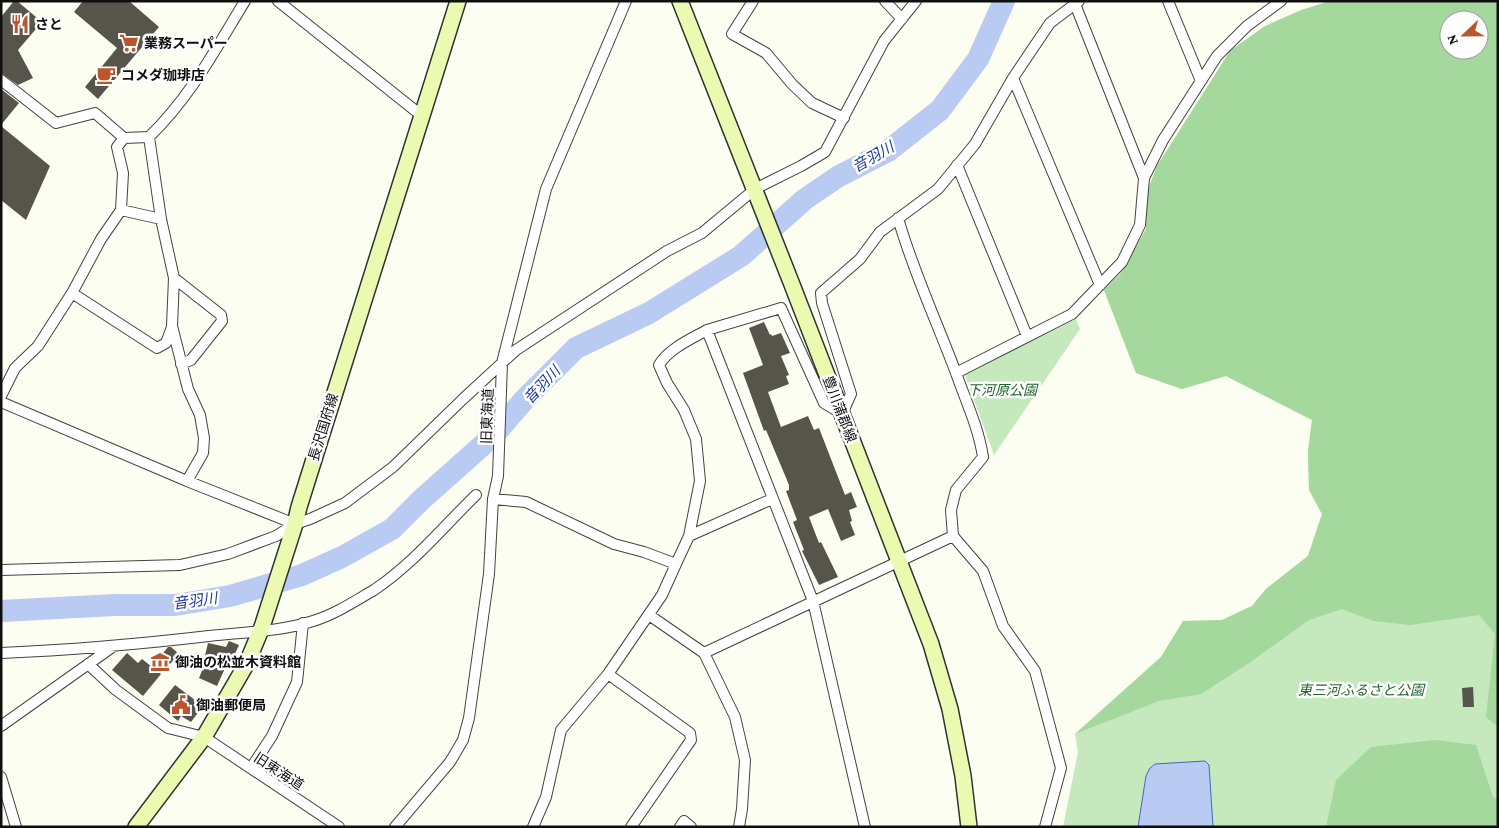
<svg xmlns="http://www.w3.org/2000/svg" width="1499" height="828" font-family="'Crimson Pro','Noto Sans JP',serif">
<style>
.green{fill:#c5e8bd}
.forest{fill:#a4d89d;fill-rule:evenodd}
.water{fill:#b9caf3;stroke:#4466c6}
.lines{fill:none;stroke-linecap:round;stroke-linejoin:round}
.river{stroke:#b9caf3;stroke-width:22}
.building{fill:#57544c}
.minor-casing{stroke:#424242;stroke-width:12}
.secondary-casing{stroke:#313131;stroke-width:18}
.minor{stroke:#fff;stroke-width:10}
.secondary{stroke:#eafbb1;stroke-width:15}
.labels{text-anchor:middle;stroke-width:5;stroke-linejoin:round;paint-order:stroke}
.poi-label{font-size:14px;font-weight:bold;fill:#0f0f0f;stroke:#fff;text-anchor:start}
.park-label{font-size:14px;font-style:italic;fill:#22642b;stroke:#fff}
.street-label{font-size:14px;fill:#0f0f0f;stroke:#fff}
.water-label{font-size:15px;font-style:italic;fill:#1e3a9b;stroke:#fff}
</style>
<rect width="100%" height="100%" fill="#fdfef2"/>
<path class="green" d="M1265 26 1498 522V827H1063L1078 752 1075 734 1161 657 1183 621 1222 620 1252 606 1266 589 1308 556 1322 514 1309 490 1308 451 1312 420 1226 376 1182 389 1136 373 1104 290 1121 273 1146 229 1147 192 1157 166 1230 51Z
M1076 319 1080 329 994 455 965 375Z"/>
<path class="forest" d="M1330 1H1498V727L1486 717 1495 634 1479 615 1410 625 1373 621 1342 609 1309 620 1249 663 1201 694 1159 701 1075 734 1161 657 1183 621 1222 620 1252 606 1266 589 1308 556 1322 514 1309 490 1308 451 1312 420 1226 376 1182 389 1136 373 1104 290 1121 273 1146 229 1147 192 1157 166 1230 51 1265 26 1301 10ZM1449 20H1479V50H1449Z
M1435 740 1476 745 1493 797 1498 799V827H1326L1336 780 1371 747Z"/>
<path class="water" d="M1205 761 1209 765 1213 827H1138L1146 776 1150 768 1155 764Z"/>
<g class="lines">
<path class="river" d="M1 611 115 605H175L230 596 302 575 342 557 392 529 421 500 494 435 524 400 576 348 649 313 741 256 805 199 839 176 888 151 940 110 978 59 1004 1"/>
</g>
<path class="building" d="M14 1H17L42 22 18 50 33 78 18 85 1 73V17Z
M83 1H129L159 27 98 99 85 87 117 48 74 12Z
M1 89 19 103 1 125Z
M1 126 50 166 26 220 1 200Z
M764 322 770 335 771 334 772 336 781 333 790 353 781 356 789 375 786 376 789 384 768 392 781 427 808 416 814 430 819 428 845 495 851 492 857 507 849 510 852 521 850 522 855 535 841 541 828 509 809 517 819 543 821 542 838 577 819 585 802 551 804 550 793 522 797 520 786 491 789 490V485L766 430 764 431 743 373 763 365 749 328Z
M229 641 239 645 229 667 226 666 217 686 199 678 206 661 204 660 208 643 226 647Z
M168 647H171L179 654 170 664 158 659Z
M127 653 138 663 142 659 161 674 143 696 112 670Z
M175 685 203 706 191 722 181 716 178 721 159 705Z
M1473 687 1474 707H1463L1462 688Z"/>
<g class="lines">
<g class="minor-casing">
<path id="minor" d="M278 1 422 116
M753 1 732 34 766 53 792 84 812 103 844 118
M885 1 902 19
M1168 1 1201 81
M1075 4 1144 178
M1013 78 1100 285
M1 80 56 123 95 113 124 138
M149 137 161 219
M957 165 1027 336
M121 210 161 219 174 278
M898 218C914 275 940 328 960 384 969 408 979 431 983 457L956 490 951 510 953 536 983 571 1003 626 1035 671 1061 768 1045 827
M72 293 157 348 166 343 172 327
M181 364 191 360 222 321 221 315 174 278 172 326 188 389 200 415 204 438 203 453 187 481
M956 373 1072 314 1122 262 1140 225 1144 178 1163 140 1217 56 1247 26 1281 1
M1 396 15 368 38 346 72 293 101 239 121 210 123 173 117 147 124 138 149 137C191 96 215 50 245 1
M1 402 187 481 295 524
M493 499 526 502 614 544 644 552 676 564 662 595 608 674
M689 536 700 481 696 439 684 410 667 383 659 365C668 349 691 339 707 330
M676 564 689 536 772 499
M1 570 180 565 228 554 276 536 295 524 310 519 345 503 393 467 463 399 516 350 667 251 702 233 755 189 801 166 825 152 884 41 916 1
M649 615 704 653 735 717 745 760 742 809 739 827
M1 653C71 650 140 644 209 636 244 632 279 632 313 621 334 615 355 601 374 590 413 564 443 527 476 495
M704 653 953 536
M88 664 116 690 168 728 204 737 339 827
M1 726 111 648
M251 768 272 736 297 682 303 623
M1 777 16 827
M395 827 450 762 463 740 469 718 489 574 493 499 498 476 502 363 546 189 626 1
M533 827 546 797 561 730 608 674 690 733 691 740 631 827
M680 827 684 821 691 827
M865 827 813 601 707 330 781 308 824 403 842 414 851 394 822 303 821 293 860 259 880 232 938 189 975 144 1013 78 1050 23 1079 1"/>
</g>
<g class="secondary-casing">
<path id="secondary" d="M680 1 791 282 931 644 950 709 963 776 969 827
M136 827 204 737 247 663 262 627 295 524 299 507 458 1"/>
</g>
<use href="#minor" class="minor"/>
<use href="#secondary" class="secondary"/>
</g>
<defs>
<g id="restaurant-bare" transform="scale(1.5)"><path d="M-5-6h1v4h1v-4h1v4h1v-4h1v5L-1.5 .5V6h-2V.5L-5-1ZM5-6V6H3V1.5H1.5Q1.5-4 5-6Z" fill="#b9562e" stroke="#fff" stroke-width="2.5" paint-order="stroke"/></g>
<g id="supermarket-bare" transform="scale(1.5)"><path d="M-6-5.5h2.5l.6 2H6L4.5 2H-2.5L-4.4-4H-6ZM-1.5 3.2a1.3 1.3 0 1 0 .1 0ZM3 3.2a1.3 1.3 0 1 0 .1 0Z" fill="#b9562e" stroke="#fff" stroke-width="2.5" paint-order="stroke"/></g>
<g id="cafe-bare" transform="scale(1.5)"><path d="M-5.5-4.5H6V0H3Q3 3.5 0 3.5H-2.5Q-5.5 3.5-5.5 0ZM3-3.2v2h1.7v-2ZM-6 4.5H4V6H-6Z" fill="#b9562e" stroke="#fff" stroke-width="2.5" paint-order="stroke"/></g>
<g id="museum-bare" transform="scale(1.5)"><path d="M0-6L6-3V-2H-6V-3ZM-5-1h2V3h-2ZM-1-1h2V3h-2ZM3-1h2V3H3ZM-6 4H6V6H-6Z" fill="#b9562e" stroke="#fff" stroke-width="2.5" paint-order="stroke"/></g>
<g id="civic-bare" transform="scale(1.5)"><path d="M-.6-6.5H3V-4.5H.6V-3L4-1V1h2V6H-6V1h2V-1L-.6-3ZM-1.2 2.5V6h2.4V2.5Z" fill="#b9562e" stroke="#fff" stroke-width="2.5" paint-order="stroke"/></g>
</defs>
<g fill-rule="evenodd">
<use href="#restaurant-bare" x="20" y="24"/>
<use href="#supermarket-bare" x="129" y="43"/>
<use href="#cafe-bare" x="106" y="75"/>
<use href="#museum-bare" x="160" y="662"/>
<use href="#civic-bare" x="181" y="705"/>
</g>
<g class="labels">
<g class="poi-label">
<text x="35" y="29">さと</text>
<text x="144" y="48">業務スーパー</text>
<text x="121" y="80">コメダ珈琲店</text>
<text x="175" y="667">御油の松並木資料館</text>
<text x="196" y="710">御油郵便局</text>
</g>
<g class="park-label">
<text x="1002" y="395">下河原公園</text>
<text x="1361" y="695">東三河ふるさと公園</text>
</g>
<g class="street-label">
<text transform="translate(840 409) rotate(69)" y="5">豊川蒲郡線</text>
<text transform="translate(487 416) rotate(-88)" y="5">旧東海道</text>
<text transform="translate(323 427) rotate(-73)" y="5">長沢国府線</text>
<text transform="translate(279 771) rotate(33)" y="5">旧東海道</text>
</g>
<g class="water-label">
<text transform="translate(873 157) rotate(-30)" y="5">音羽川</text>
<text transform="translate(542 385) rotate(-47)" y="5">音羽川</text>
<text transform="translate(195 601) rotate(-8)" y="5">音羽川</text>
</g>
</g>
<rect width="1499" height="828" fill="none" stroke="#0f0f0f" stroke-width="5"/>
<g transform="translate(1464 35) rotate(248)"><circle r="24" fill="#ffffff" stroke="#9f9f9f"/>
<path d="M0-4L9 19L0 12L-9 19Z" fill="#b9562e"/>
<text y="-8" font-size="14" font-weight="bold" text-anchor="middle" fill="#0f0f0f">N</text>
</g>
</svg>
